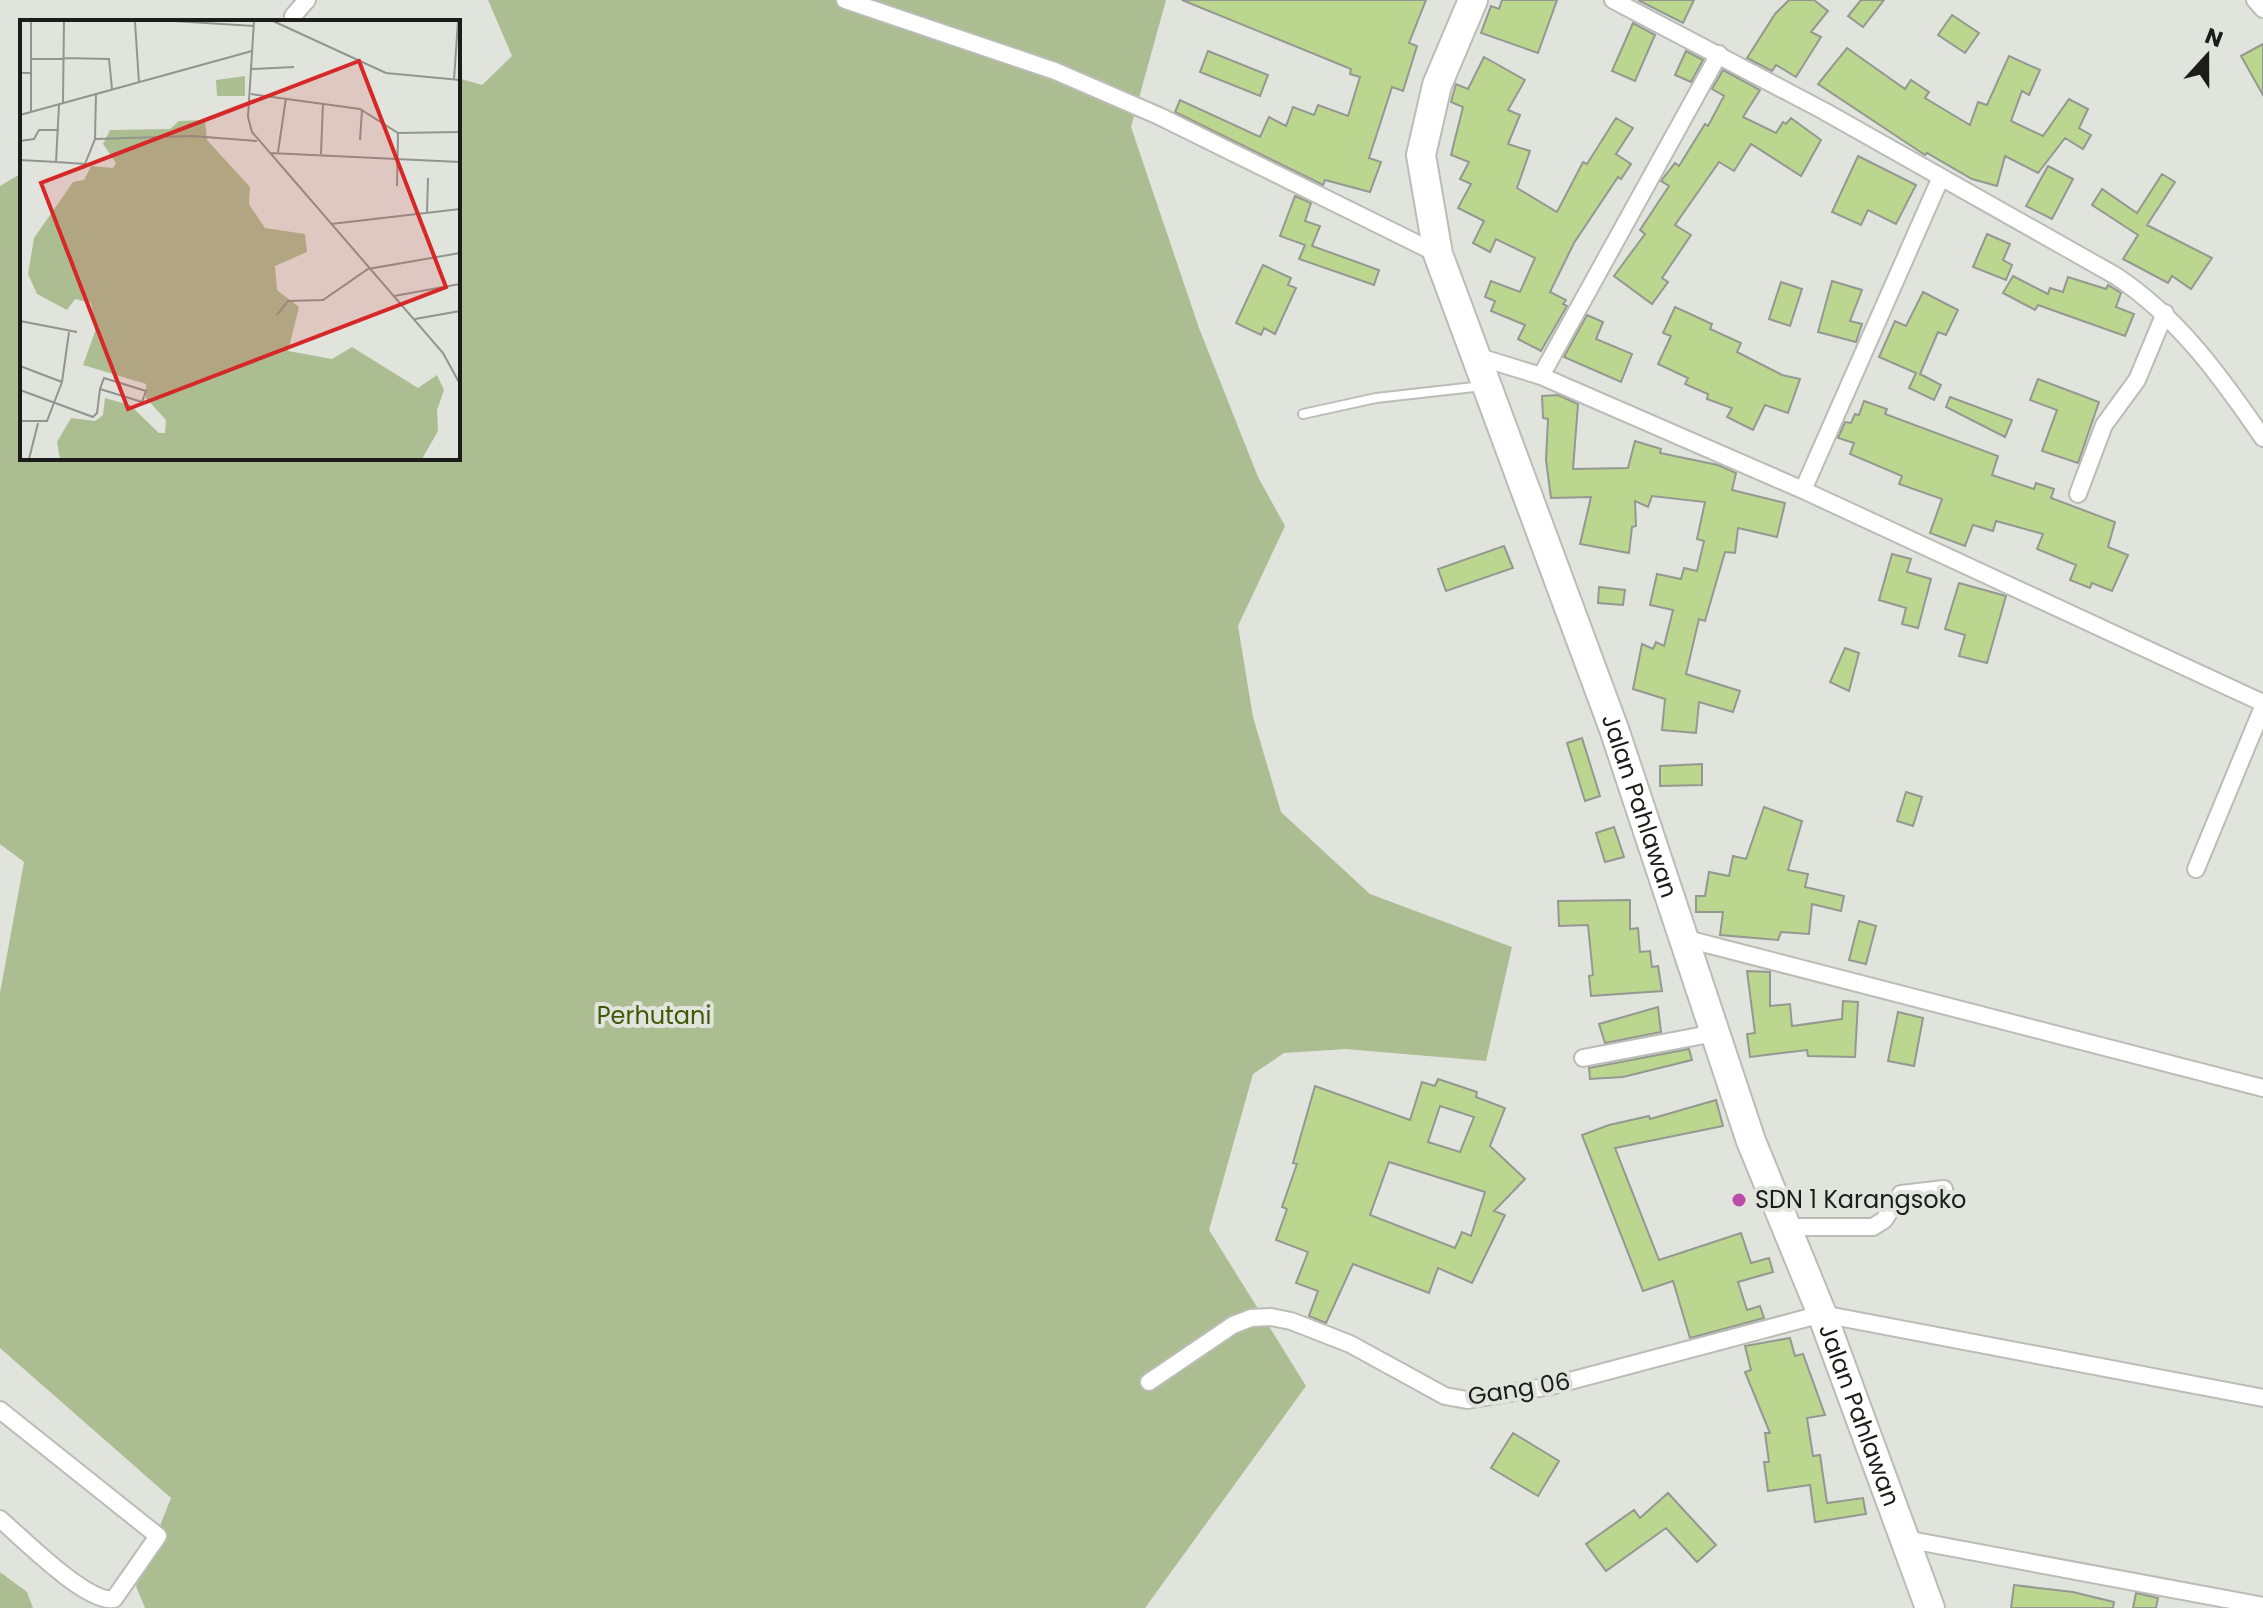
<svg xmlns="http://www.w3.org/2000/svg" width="2263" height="1608" font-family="Poppins,sans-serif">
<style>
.green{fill:#acbd92}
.building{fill:#bbd68e;stroke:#959891;stroke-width:2;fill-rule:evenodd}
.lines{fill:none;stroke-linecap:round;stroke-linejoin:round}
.lane-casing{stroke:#babdb6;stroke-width:12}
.street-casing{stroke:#babdb6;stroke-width:20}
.highway-casing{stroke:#babdb6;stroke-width:32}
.lane{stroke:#fff;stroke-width:8}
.street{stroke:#fff;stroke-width:16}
.highway{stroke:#fff;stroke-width:28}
.poi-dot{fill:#bd4ca8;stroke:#e1e4dd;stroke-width:3}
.labels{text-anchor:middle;stroke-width:8;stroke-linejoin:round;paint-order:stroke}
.street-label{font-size:24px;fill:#1c1d1a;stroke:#e1e4dd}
.park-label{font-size:24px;fill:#415807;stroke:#e1e4dd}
.poi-label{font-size:24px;fill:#1c1d1a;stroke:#e1e4dd;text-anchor:start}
.inset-road{fill:none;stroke:#92948f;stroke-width:2}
.view{fill:#d62828;fill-opacity:0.15;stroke:#d62828;stroke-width:4}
.inset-edge{fill:none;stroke:#1c1d1a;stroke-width:4}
</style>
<rect width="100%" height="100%" fill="#e1e4dd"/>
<path class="green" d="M488 0H1166L1131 127 1199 328 1258 477 1285 526 1238 626 1253 717 1281 812 1370 894 1512 947 1486 1061 1346 1049 1284 1053 1253 1074 1209 1230 1306 1386 1145 1608H145L136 1586 171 1498 0 1348V993L24 862 0 844V186L22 173V458H458V78L482 85 512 56Z
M0 1572 27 1592 33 1608H0Z"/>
<path class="building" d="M1182 0H1426L1409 43 1417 46 1403 91 1392 87 1369 158 1381 162 1370 192 1325 180 1323 185 1175 112 1180 100 1260 137 1269 117 1286 126 1293 107 1314 115 1318 105 1348 116 1360 77 1350 74 1351 69Z
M1502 0H1557L1538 53 1481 33 1491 6 1499 9Z
M1638 0H1694L1683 23Z
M1789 0H1814L1828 11 1811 32 1821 37 1796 77 1776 65 1772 71 1747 58 1775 14Z
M1861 0H1884L1863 27 1848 16Z
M1952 15 1979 33 1965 53 1938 35Z
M1633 23 1655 35 1635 81 1612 71Z
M2263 44V95L2241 56Z
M1847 48 1905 89 1911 80 1929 92 1925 98 1970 125 1978 102 1987 105 2009 56 2040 70 2029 95 2022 91 2011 121 2043 136 2069 99 2088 109 2079 128 2091 135 2083 149 2065 138 2038 173 2005 156 1997 186 1972 179 1927 153 1925 155 1818 84Z
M1208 51 1268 75 1260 96 1200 72Z
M1686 51 1703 60 1691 82 1675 75Z
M1484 57 1525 80 1508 110 1520 115 1508 144 1530 151 1517 188 1557 212 1583 162 1587 164 1616 118 1633 128 1616 154 1631 164 1621 179 1618 177 1574 243 1550 292 1566 300 1563 304 1567 306 1541 351 1518 339 1525 325 1491 311 1495 301 1485 297 1491 281 1520 292 1535 258 1496 239 1490 252 1473 243 1484 221 1458 208 1471 184 1460 179 1469 162 1451 155 1463 107 1451 102 1456 84 1468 89Z
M1723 70 1760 90 1743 117 1776 133 1783 122 1786 124 1791 118 1821 140 1801 176 1751 144 1734 171 1719 162 1675 225 1691 235 1662 278 1668 282 1652 304 1614 276 1645 234 1640 230 1669 186 1661 181 1675 163 1679 166 1705 124 1708 126 1724 96 1712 89Z
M1858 156 1916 185 1896 224 1868 210 1861 225 1832 212Z
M2048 166 2073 179 2052 219 2026 206Z
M2162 174 2175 182 2147 225 2212 258 2191 289 2172 276 2168 283 2123 259 2138 235 2092 205 2102 189 2137 213Z
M1295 196 1311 203 1305 221 1320 226 1312 246 1379 270 1374 285 1299 259 1305 245 1280 236Z
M1987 234 2010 244 2003 260 2012 265 2006 280 1973 267Z
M1263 265 1291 278 1288 285 1296 288 1275 334 1264 328 1261 335 1236 323Z
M2013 276 2048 294 2050 288 2063 292 2068 277 2106 289 2108 285 2121 293 2116 307 2134 314 2125 336 2038 305 2035 310 2003 293Z
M1832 281 1862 290 1850 321 1862 324 1856 342 1818 332Z
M1781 282 1802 289 1790 326 1769 319Z
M1923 292 1958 310 1946 335 1938 332 1920 374 1941 385 1934 400 1909 388 1916 373 1879 357 1895 321 1906 326Z
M1675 307 1712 324 1710 329 1741 343 1737 352 1782 375 1800 379 1788 413 1765 405 1753 430 1727 417 1732 408 1707 399 1708 394 1685 384 1688 378 1658 364 1671 336 1663 333Z
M1587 315 1603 322 1596 339 1632 354 1621 382 1564 357Z
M2038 379 2099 402 2078 463 2042 451 2057 410 2030 400Z
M1558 395 1578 404 1573 469 1628 468 1635 441 1661 449 1660 453 1718 465 1736 473 1732 490 1785 503 1777 537 1738 528 1735 553 1725 552 1705 621 1699 619 1686 674 1740 691 1733 712 1699 702 1696 733 1662 730 1665 699 1633 689 1642 644 1653 649 1656 642 1664 646 1673 610 1650 605 1657 574 1681 579 1684 568 1697 571 1704 541 1697 539 1705 502 1652 496 1648 507 1635 501 1636 526 1632 527 1629 553 1580 544 1591 497 1551 498 1546 460 1548 419 1543 418 1542 396Z
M1950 397 2012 420 2005 437 1946 407Z
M1864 401 1887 409 1885 414 1998 456 1992 475 2034 489 2036 483 2054 489 2051 498 2115 522 2108 547 2128 555 2112 591 2092 583 2090 588 2070 580 2076 565 2037 549 2043 534 1996 521 1993 531 1973 525 1965 546 1930 533 1942 499 1899 484 1902 476 1850 454 1854 443 1838 438 1845 422 1851 423 1855 414 1859 415Z
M1504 546 1513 568 1446 591 1438 569Z
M1892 554 1911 559 1907 572 1931 579 1918 628 1902 624 1906 608 1879 600Z
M1959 583 2006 596 1987 663 1959 656 1965 635 1945 629Z
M1599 587 1625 590 1623 605 1598 603Z
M1845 648 1859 653 1849 691 1830 682Z
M1582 738 1600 796 1585 801 1567 743Z
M1702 764V785L1660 786V766Z
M1906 792 1922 797 1913 826 1897 821Z
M1764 807 1802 821 1788 870 1808 874 1805 887 1844 896 1841 911 1812 904 1809 934 1781 932 1778 940 1720 935 1723 912H1696V896H1705L1709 872 1729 876 1733 856 1746 859Z
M1614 827 1624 857 1605 862 1596 833Z
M1630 900V929L1638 928 1640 952 1650 951 1652 967 1658 966 1662 991 1591 996 1589 976 1593 975 1588 925 1559 926 1558 901Z
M1859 921 1876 926 1866 964 1849 960Z
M1747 971 1770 972V1006L1790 1004 1792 1026 1842 1019 1843 1001 1858 1002 1855 1057 1808 1056 1807 1050 1750 1057 1747 1034 1755 1033Z
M1658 1007 1661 1032 1605 1043 1599 1024Z
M1898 1012 1923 1018 1914 1066 1888 1061Z
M1689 1049 1692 1060 1623 1077 1590 1079 1589 1068Z
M1438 1079 1477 1092 1476 1097 1505 1108 1490 1146 1525 1179 1494 1211 1505 1215 1472 1283 1438 1268 1429 1293 1353 1264 1326 1323 1309 1316 1318 1291 1296 1283 1308 1252 1276 1240 1287 1209 1282 1207 1297 1164 1293 1163 1315 1086 1410 1120 1422 1082 1435 1086ZM1440 1106 1474 1117 1460 1152 1428 1142ZM1389 1162 1485 1192 1471 1236 1462 1232 1455 1248 1370 1215Z
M1716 1100 1723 1126 1615 1148 1659 1260 1741 1233 1751 1263 1769 1258 1773 1272 1738 1282 1747 1310 1760 1306 1764 1318 1690 1338 1673 1281 1643 1291 1582 1135 1609 1125 1649 1116 1650 1119Z
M1790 1338 1795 1356 1803 1354 1825 1415 1807 1418 1813 1456 1820 1455 1827 1503 1863 1498 1866 1514 1815 1522 1810 1485 1768 1491 1764 1462H1769L1765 1433H1770L1745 1372 1751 1370 1745 1346Z
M1513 1433 1559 1461 1538 1496 1491 1468Z
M1668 1493 1716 1545 1697 1562 1666 1528 1606 1571 1586 1544 1634 1510 1640 1518Z
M2014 1585 2073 1592 2114 1602 2113 1608H2011Z
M2136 1593 2158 1598 2156 1608H2133Z"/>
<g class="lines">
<g class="lane-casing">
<path id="lane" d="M1303 414 1376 398 1483 386"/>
</g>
<g class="street-casing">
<path id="street" d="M845 0 1055 71 1159 116 1438 254
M1613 0 1824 111 2116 276C2179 318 2221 377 2263 438
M2255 0 2263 9
M293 16 307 0
M1476 356 1541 376 1803 490 2263 703
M1541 376 1719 54
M1803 490 1941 177
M2078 494 2104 425 2137 380 2165 313
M2196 869 2263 707
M1683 938 2263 1088
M1583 1058 1715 1033
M1786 1227H1873L1884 1220 1901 1194 1944 1189
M1149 1382 1233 1325 1251 1318 1271 1317 1291 1321 1350 1344 1445 1396 1467 1400 1551 1386 1822 1314 2263 1398
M0 1410 158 1536 114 1599C87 1604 22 1538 0 1519
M1905 1539 2263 1606"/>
</g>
<g class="highway-casing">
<g id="highway">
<path id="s1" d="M1473 0 1437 85 1421 155 1438 254 1614 729 1751 1141 1822 1314 1930 1608"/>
</g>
</g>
<use href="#lane" class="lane"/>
<use href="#street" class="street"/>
<use href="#highway" class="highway"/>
</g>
<circle class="poi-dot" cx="1739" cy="1200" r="8"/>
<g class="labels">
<g class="street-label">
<text dy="8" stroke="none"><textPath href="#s1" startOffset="852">Jalan Pahlawan</textPath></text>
<text transform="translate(1519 1389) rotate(-9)" y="8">Gang 06</text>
<text dy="8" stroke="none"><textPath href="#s1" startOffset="1500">Jalan Pahlawan</textPath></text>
</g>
<g class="park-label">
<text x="654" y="1024">Perhutani</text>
</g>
<g class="poi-label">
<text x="1755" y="1208">SDN 1 Karangsoko</text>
</g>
</g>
<g transform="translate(20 20)">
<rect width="440" height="440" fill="#e1e4dd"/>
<path d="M225 56V76H197L196 60ZM185 100 187 120 230 167 229 184 245 208 285 214 287 232 255 246 257 270 279 287 268 331 312 339 332 327 398 368 417 355 424 370 417 390 418 411 402 439H40L37 422 51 398 75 401 83 395 85 378 110 385 139 413H145L146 400 126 378V364L63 345 76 309 71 283 55 279 47 290 17 274 8 254 14 218 53 162 64 160 71 146 93 148 96 143 83 124 90 110 150 109 159 101Z" fill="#acbd92"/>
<path class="inset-road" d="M41 1H131M153 1 234 6M234 1 228 97 232 112 423 333 440 364M253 1 366 53 440 60M115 2 119 63M43 38 89 39 92 69M11 39H43M232 49 274 47M0 53H11V92M11 53V1M434 60 438 1M231 74 340 89 378 113 440 112M43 83 44 1M0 95 232 31M75 119 173 116 237 121M340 120 342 90M0 121 14 119 19 110H39M258 132 266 78M250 133 440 142M301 134 303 83M0 140 36 142 39 85M36 142 65 144M63 149 75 119 76 74M377 166 378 113M407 193 408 158M311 204 440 189M374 276 440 264M257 295 268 281 303 280 348 249 440 233M395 299 440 291M0 301 57 312M0 346 42 362M0 370 73 397 77 393 80 369 84 358 126 371 122 382 80 369M0 401H27L42 362 49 312M9 439 18 403"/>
<path class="view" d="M339 41 426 267 108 389 21 163Z"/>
<rect width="440" height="440" class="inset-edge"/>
</g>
<g transform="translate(2207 56) rotate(21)" stroke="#e1e4dd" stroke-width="6" paint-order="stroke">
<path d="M0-6L14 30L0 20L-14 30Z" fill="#1c1d1a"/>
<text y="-12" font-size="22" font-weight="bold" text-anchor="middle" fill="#1c1d1a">N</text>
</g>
</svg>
